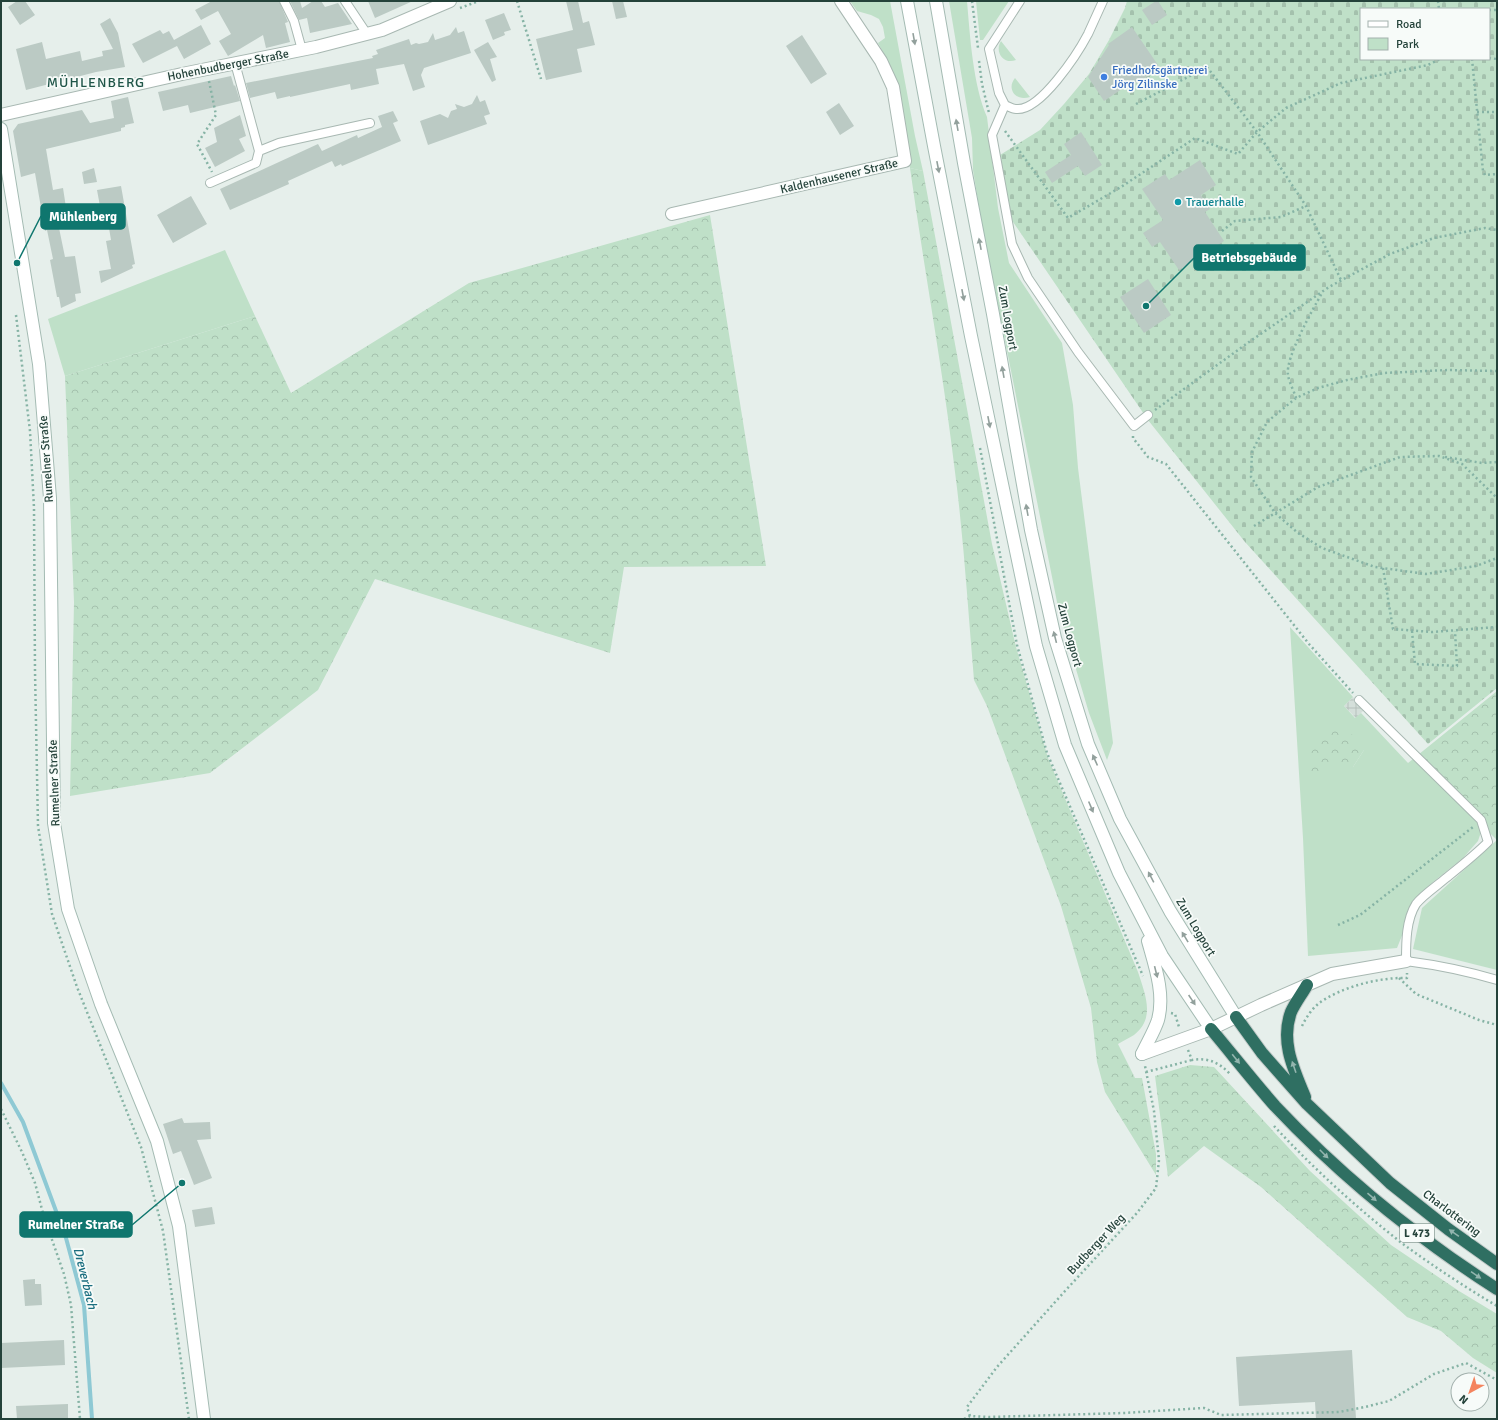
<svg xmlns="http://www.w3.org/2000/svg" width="1498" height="1420" font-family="Signika,sans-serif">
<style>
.industrial{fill:url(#industrial-grid)}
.green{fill:#bfe0c8;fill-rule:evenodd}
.forest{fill:url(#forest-crowns)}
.cemetery{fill:url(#cemetery-stones);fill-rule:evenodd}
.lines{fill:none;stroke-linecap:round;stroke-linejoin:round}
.stream{stroke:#8ec9d4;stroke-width:4}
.building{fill:#bbcac4}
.lane-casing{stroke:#a8b8b2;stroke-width:10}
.street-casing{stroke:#a8b8b2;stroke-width:14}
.secondary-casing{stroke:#a4bbb3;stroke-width:14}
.highway-casing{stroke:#c2cac8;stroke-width:14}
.path{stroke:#86b3a5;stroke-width:2.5;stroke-dasharray:2 3;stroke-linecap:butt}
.lane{stroke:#fff;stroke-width:8}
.street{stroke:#fff;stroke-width:12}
.secondary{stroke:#fff;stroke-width:12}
.highway{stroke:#2f6f62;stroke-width:12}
.oneway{fill:#92a09c}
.oneway2{fill:#93b5ae}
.shop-dot{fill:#3f7fe0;stroke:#f7fbf9;stroke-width:1.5}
.culture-dot{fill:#0f9aa8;stroke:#f7fbf9;stroke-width:1.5}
.labels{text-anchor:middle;stroke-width:3.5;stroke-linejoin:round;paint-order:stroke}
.shield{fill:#f7fbf9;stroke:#637a73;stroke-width:1}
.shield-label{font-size:11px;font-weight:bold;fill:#24423a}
.street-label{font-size:12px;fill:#24423a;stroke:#f7fbf9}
.shop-label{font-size:12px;fill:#366cbe;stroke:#f7fbf9;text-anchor:start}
.culture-label{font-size:12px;fill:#0d838f;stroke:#f7fbf9;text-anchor:start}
.water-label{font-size:13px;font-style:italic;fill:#1c6f80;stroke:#f7fbf9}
.quarter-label{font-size:14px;letter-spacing:1px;fill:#1f5548;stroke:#f7fbf9}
.leader{fill:none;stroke:#0f766e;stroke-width:1.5}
.callout-dot{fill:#0f766e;stroke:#f7fbf9;stroke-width:1.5}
.callout{fill:#0f766e;stroke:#0f766e;stroke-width:1.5}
.callout-label{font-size:13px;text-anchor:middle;font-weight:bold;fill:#fff}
</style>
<defs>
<pattern id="industrial-grid" width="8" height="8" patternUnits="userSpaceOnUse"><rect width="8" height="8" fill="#d4dfda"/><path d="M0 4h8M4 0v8" fill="none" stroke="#b6c1bc"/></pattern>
<pattern id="forest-crowns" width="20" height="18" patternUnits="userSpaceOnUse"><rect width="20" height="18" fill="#bfe0c8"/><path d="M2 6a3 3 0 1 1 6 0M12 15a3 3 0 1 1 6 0" fill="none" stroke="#a4c1ad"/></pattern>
<pattern id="cemetery-stones" width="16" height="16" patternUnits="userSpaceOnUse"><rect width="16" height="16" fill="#bfe0c8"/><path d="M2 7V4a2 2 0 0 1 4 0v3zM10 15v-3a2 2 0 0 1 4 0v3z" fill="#a4c1ad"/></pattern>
</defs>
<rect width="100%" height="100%" fill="#e6efeb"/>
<path class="industrial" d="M1353 697 1364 710 1356 718 1344 706Z"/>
<path class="green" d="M850 1H890L915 136 923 171 910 168 904 132 888 61 878 43 885 38 883 27 879 19 871 15 857 11Z
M949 1H967C970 36 973 85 987 117L998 208 1009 263 1062 343 1073 405 1078 468 1113 743 1107 760 1089 713 1059 612 982 225 973 170 972 138Z
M976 1H1009L983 40H980Z
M1001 41 1016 60C1004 65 994 52 1001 41Z
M1015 78 1030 97C1016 102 1006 89 1015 78Z
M225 250 255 316 65 376 48 319Z
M1290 627 1353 697 1344 706 1355 718 1361 713 1408 763 1413 759 1483 826 1478 841 1463 858 1433 882 1415 898 1407 912 1405 928 1397 948 1308 956 1303 838ZM1364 750 1353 767H1332Z
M1497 840V970L1413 949 1422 908Z"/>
<path class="forest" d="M910 168 923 171 992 544 1016 647 1048 758 1138 972C1145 994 1156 1018 1134 1035 1129 1038 1123 1041 1118 1044L1135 1078H1142L1156 1154V1175L1105 1092 1097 1062 1091 1008 1061 906 987 706 974 680C968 611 964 541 955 472 943 370 924 269 910 168Z
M710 215 766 566 624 567 610 653 375 579 318 690 210 773 70 796 74 602 65 376 255 316 291 393 469 283Z
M1497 691V840L1413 759Z
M1347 728 1364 750 1353 767H1332L1316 780 1309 769V755L1328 731Z
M1190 1065 1214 1067 1310 1171 1391 1245 1459 1291 1497 1314V1373L1473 1358 1441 1331 1407 1317 1261 1187 1204 1146 1168 1177 1155 1076Z"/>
<path class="cemetery" d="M1127 1H1497V688L1428 744 1245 542 1148 420 1011 219 1000 155 1040 130 1064 104 1089 74 1109 40 1125 8ZM1361 9H1489V59H1361Z"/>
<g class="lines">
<path class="stream" d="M1 1083 23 1122 66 1238 84 1305 92 1419"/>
</g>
<path class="building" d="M17 1H25L35 15 20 25 8 7Z
M212 1H279L288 22 285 23 290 42 266 48 263 35 228 56 219 41 231 34 218 11 201 20 195 10Z
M290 1H300L302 8 313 1H321L325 7 338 3 352 24 310 33 307 18 299 20Z
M368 1H413L375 18Z
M566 1H578L583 23 589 21 595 45 577 49 582 72 546 80 536 39 573 30Z
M612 1H623L627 17 616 19Z
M1156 1H1158L1167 15 1152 25 1142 10Z
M504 13 511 30 504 32 505 35 493 40 485 20Z
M110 18 118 33 125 67 96 72 26 90 16 49 42 42 46 59 80 51 82 61 103 56 102 51 113 49 100 24Z
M201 25 211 44 184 59 177 46 143 63 132 44 160 30 163 34 169 31 174 40Z
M456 27 458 33 464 31 471 53 424 68 421 75 425 87 413 91 404 64 376 69 379 84 351 90 350 84 290 97V96L277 99 275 92 250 98 246 83 373 58 372 56 378 54 376 50 409 39 411 45 416 43 419 44 428 42 433 33 435 40 450 35Z
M1132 27 1160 68 1136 84 1134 81 1104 101 1088 77 1109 45 1108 44Z
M802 35 827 74 811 84 786 46Z
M488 42 497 57 490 59 496 80 492 82 474 50Z
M231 76 234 86 235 85 240 101 190 113 188 105 163 111 158 92Z
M477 95 480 102 485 100 490 114 484 116 487 124 428 145 420 121 440 114 448 118 451 111 457 109 455 104 464 107 472 104Z
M128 97 134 123 125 125V127L121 128V131L46 149 53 190 63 188 67 214 69 226 59 228 65 257 75 256 81 293 75 294 76 301 61 308 59 297H57L50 260 53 259 47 230 45 231 35 173 21 177 13 131 18 124 82 110 90 123 114 118 111 101Z
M839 103 854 126 840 135 826 112Z
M393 111 398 121 393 123 401 141 342 166 341 164 335 167 332 161 288 181 289 184 230 210 220 189 318 144 322 151 357 135 358 138 382 127 378 116Z
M240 115 246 136 239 139 245 151 215 167 205 148 217 142 214 128Z
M1081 132 1102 165 1085 176 1078 166 1052 183 1045 172 1071 155 1064 144Z
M1200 160 1216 185 1201 195 1210 209 1205 212 1224 241 1179 270 1160 242 1152 247 1143 233 1163 220 1142 189 1165 174 1169 180Z
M94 168 97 182 84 184 82 172Z
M121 186 135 264 132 265 133 268 101 283 99 271 111 269 106 241 111 240 107 216 102 217 97 190Z
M191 196 207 224 173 243 157 215Z
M1148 279 1171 315 1144 333 1120 297Z
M182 1118 184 1123 210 1122 211 1139 197 1140 212 1178 194 1185 181 1151 173 1154 163 1124Z
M212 1207 215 1224 195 1227 192 1210Z
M35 1279V1284H41L42 1305 25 1306 23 1280Z
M64 1340 65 1365 1 1368V1343Z
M1352 1350 1356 1419H1316L1315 1402 1239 1406 1236 1357Z
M68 1404V1419H17L16 1406Z"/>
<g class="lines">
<g class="lane-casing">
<path id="lane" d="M284 1 294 21 302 50
M345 1 367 34
M1020 1 989 49 999 93 1005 105C1008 106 1012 109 1016 109 1040 112 1078 53 1088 34 1093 23 1098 12 1103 1
M235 63 259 151 279 143 370 123
M1005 105 992 135 1012 244 1028 278 1078 352 1134 426 1148 415
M210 183 256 163 259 151
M1359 700 1481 820 1488 842C1475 855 1461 866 1446 878 1438 885 1423 895 1416 904 1406 920 1406 942 1406 961 1437 965 1467 971 1497 980"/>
</g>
<g class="street-casing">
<path id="street" d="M1 115 182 74 316 47 382 30 450 1
M672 214 905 161 893 87 881 61 841 1
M1142 1054 1211 1029 1261 1005 1332 974 1406 961"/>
</g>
<g class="secondary-casing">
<path id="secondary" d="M907 1 934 146 971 336 1036 646 1065 745 1119 873 1162 956 1211 1029
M936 1 964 163 993 314 1031 530 1055 638 1088 744 1120 819 1170 911 1236 1017
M1 129 39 364 50 498 54 823 68 909 101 1004 157 1141 179 1226 204 1419
M1142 1054C1147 1043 1154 1032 1158 1020 1165 994 1155 966 1148 941"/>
</g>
<g class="highway-casing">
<path id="highway" d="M1236 1017 1262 1053 1307 1104 1390 1183 1448 1229 1497 1264
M1211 1029C1232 1054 1253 1081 1275 1106 1341 1176 1416 1237 1497 1289
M1305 1097C1294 1070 1280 1042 1291 1012 1295 1003 1302 994 1307 985"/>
</g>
<path class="path" d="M517 1 541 79
M972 1 978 48
M1438 1 1439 9
M460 8 479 1
M1489 10H1497
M1489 58 1497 59
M1472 59 1483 171 1485 175 1497 174
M979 61 982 84 989 113
M209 81 216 115 197 144 212 172
M1136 104 1207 67 1257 132 1306 206 1341 280
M1477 112H1497
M1005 131 1068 218 1121 187 1195 138 1238 154 1257 132 1286 108 1341 83 1428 65 1440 59
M1222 231 1235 221 1281 217 1306 206
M16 315 30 431 34 508 35 671 38 826 52 914 77 987 141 1147 163 1231 189 1419
M1497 371 1448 370 1384 373 1347 380 1318 388 1296 398 1267 422 1252 452 1251 477 1275 513 1298 533 1322 548 1375 567 1426 574 1476 566 1497 558
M1296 398C1294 391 1289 382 1288 375 1285 358 1313 309 1322 293
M1155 410 1249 342 1329 287 1390 254 1434 238 1485 228 1497 230
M1133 436V438L1148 457 1166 464 1309 644 1353 693
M980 448 1017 645 1047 753 1143 976
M1445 457 1482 463 1497 462
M1254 526 1318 487 1400 457 1439 456 1462 464 1497 498
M1383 568 1393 629 1432 632 1497 627
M1412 631 1415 664 1457 666 1455 631
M1338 925 1360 915 1473 827
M1399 978 1416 994 1479 1020 1497 1025
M1171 1013 1175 1014 1179 1027
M1302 1026C1306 1018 1311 1010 1318 1004 1340 987 1380 977 1407 978V973
M1188 1050 1192 1060C1208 1057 1220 1063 1231 1075
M1146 1072 1192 1060
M1 1109 22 1152 35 1183 44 1217 64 1274 71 1305 80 1419
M1274 1126C1314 1169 1357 1208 1403 1244 1433 1266 1465 1287 1497 1306
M970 1416 967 1407 997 1367 1065 1291 1137 1213 1156 1188 1159 1160 1154 1111 1145 1066
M964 1419 970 1416 989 1417 1124 1413 1204 1408 1221 1415 1339 1412 1365 1407 1389 1401 1434 1374 1466 1363 1497 1380"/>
<use href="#lane" class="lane"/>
<use href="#street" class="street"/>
<use href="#secondary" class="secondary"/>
<use href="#highway" class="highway"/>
</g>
<defs><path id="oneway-solid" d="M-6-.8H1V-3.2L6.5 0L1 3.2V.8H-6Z"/></defs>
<g class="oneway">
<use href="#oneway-solid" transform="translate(914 39) rotate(80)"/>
<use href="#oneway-solid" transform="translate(957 125) rotate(-100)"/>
<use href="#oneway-solid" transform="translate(938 167) rotate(79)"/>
<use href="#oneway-solid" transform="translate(980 244) rotate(-101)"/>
<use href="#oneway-solid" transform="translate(963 295) rotate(79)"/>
<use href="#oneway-solid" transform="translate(1003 372) rotate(-100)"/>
<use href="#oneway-solid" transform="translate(989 422) rotate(79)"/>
<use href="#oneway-solid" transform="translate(1027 510) rotate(-100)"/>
<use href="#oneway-solid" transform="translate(1055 637) rotate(-104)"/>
<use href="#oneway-solid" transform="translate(1095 760) rotate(-114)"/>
<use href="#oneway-solid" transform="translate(1091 807) rotate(67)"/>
<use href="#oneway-solid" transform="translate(1151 877) rotate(-118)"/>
<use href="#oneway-solid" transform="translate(1185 937) rotate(-121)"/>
<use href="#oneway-solid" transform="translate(1156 972) rotate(76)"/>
<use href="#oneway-solid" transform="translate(1192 1000) rotate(56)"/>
</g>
<g class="oneway2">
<use href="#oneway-solid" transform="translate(1236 1059) rotate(51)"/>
<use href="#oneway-solid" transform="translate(1294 1067) rotate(-109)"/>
<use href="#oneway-solid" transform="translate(1324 1154) rotate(45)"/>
<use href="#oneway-solid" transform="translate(1372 1197) rotate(41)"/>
<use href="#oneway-solid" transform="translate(1454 1233) rotate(-145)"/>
<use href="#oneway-solid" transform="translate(1476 1275) rotate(34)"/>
</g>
<circle class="shop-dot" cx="1104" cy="77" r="4"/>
<circle class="culture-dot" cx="1178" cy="202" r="4"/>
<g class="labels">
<rect class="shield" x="1400" y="1224" width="34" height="18" rx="3"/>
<g class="shield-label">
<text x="1417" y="1237">L 473</text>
</g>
<g class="street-label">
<text transform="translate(228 65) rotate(-11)" y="4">Hohenbudberger Straße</text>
<text transform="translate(839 176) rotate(-13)" y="4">Kaldenhausener Straße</text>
<text transform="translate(1008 318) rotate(80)" y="4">Zum Logport</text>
<text transform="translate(46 459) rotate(-94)" y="4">Rumelner Straße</text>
<text transform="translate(1070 635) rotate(75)" y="4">Zum Logport</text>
<text transform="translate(54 783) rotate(-92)" y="4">Rumelner Straße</text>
<text transform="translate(1196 927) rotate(59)" y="4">Zum Logport</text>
<text transform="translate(1452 1213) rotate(37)" y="4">Charlottering</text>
<text transform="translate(1096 1244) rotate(-47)" y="4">Budberger Weg</text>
</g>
<g class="shop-label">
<text x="1112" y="74">Friedhofsgärtnerei<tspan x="1112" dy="14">Jörg Zilinske</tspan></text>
</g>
<g class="culture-label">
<text x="1186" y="206">Trauerhalle</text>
</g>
<g class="water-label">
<text transform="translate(86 1278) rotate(76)" y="5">Dreverbach</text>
</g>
<g class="quarter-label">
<text x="96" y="87">MÜHLENBERG</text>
</g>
</g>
<path class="leader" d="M17 263L41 216M1146 306L1194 258M182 1183L132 1225"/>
<g class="callout-dot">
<circle cx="17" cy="263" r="4"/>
<circle cx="1146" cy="306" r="4"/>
<circle cx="182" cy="1183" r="4"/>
</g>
<g class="callout">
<rect x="41" y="204" width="84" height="25" rx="4"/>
<rect x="1194" y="245" width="111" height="25" rx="4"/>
<rect x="20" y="1212" width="112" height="25" rx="4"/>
</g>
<g class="callout-label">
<text x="83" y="221">Mühlenberg</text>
<text x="1249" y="262">Betriebsgebäude</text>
<text x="76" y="1229">Rumelner Straße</text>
</g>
<rect width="1498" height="1420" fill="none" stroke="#24423a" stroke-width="4"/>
<rect x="1360" y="8" width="130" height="52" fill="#f7fbf9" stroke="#a3b1ad"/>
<rect x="1368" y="21" width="20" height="6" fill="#ffffff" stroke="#a3b1ad"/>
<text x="1396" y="28" font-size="12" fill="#24423a">Road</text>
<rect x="1368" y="38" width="20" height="12" fill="#bfe0c8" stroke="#a3b1ad"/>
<text x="1396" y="48" font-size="12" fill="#24423a">Park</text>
<g transform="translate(1470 1392) rotate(220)"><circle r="19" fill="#f7fbf9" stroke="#a3b1ad"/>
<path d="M0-3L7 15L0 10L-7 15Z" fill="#f4845f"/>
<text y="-6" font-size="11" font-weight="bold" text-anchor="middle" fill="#24423a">N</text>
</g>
</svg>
